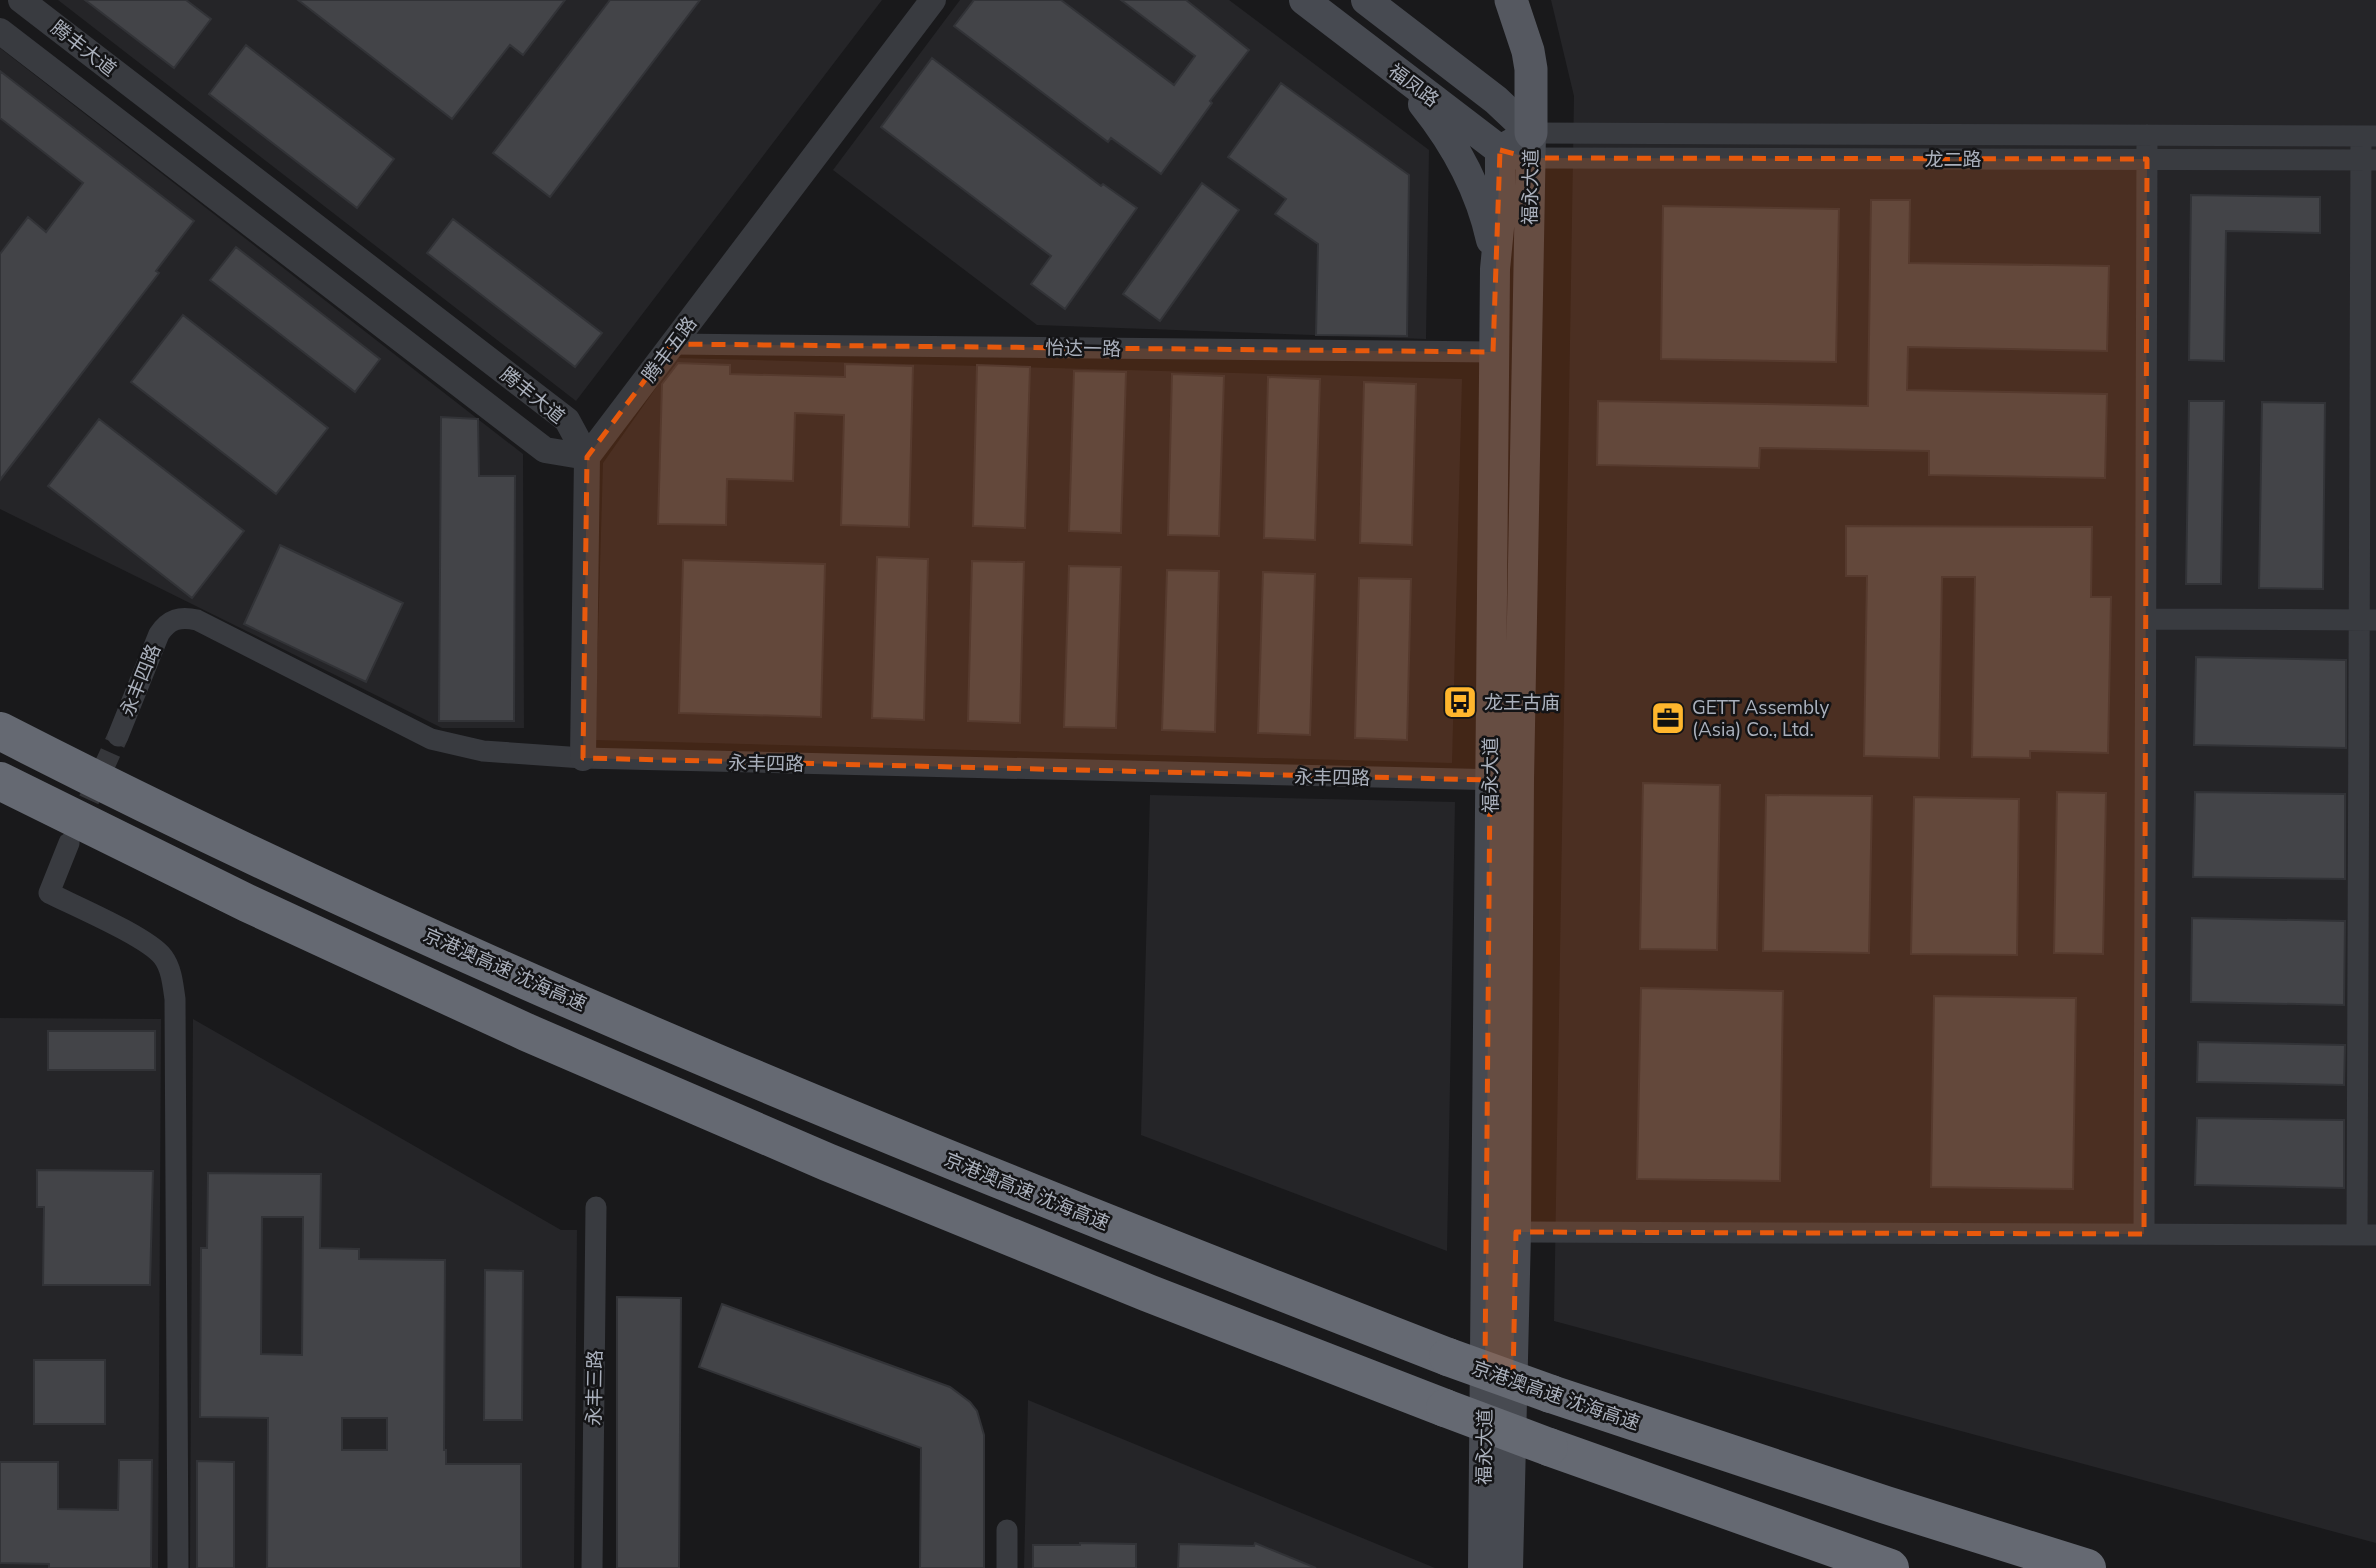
<svg xmlns="http://www.w3.org/2000/svg" width="2376" height="1568" font-family="'Nunito Sans','Noto Sans SC',sans-serif">
<style>
.built{fill:#252528}
.building{fill:#434448;stroke:#323337;stroke-width:2;fill-rule:evenodd}
.lines{fill:none;stroke-linecap:round;stroke-linejoin:round}
.minor-tunnel{stroke:#36373b;stroke-width:21;stroke-dasharray:21 10;stroke-linecap:butt}
.minor{stroke:#393b40;stroke-width:21}
.tertiary{stroke:#393b40;stroke-width:26}
.secondary{stroke:#474a51;stroke-width:30}
.primary{stroke:#555860;stroke-width:33}
.motorway{stroke:#656972;stroke-width:38}
.motorway-bridge{stroke:#656972;stroke-width:38}
.marked{fill:#e8590c;fill-opacity:0.2;stroke:#e8590c;stroke-width:5;stroke-dasharray:14 9;stroke-linejoin:round}
.labels{text-anchor:middle;stroke-width:5;stroke-linejoin:round;paint-order:stroke}
.street-label{font-size:19px;fill:#aab0bc;stroke:#141416}
.poi-label{font-size:19px;fill:#aab0bc;stroke:#141416;text-anchor:start}
</style>
<rect width="100%" height="100%" fill="#19191b"/>
<path class="built" d="M58 0H882L576 401Z
M960 0H1229L1429 150 1426 339 1037 325 833 170Z
M1551 0H2376V1543L1554 1321 1574 96Z
M0 48 523 454 524 728H442L0 509Z
M677 358 1462 379 1452 763 595 740 603 463Z
M1150 795 1455 802 1447 1251 1141 1135Z
M0 1018 161 1019 158 1568H0Z
M193 1019 561 1230H577L574 1568H190Z
M1028 1400 1435 1568H1024Z"/>
<path class="building" d="M85 0H186L211 19 174 68Z
M298 0H565L523 55 510 45 452 119Z
M610 0H700L550 197 493 153Z
M974 0H1061L1174 85 1195 56 1121 0H1186L1249 50 1210 101 1212 103 1161 174 1111 138 1108 142 954 26Z
M246 45 394 159 357 208 209 94Z
M932 58 1101 186 1103 184 1137 208 1065 309 1031 284 1051 256 881 127Z
M0 71 194 221 156 271 159 273 0 480V254L28 217 46 232 83 183 0 118Z
M1281 83 1409 175 1407 336 1316 335 1318 244 1275 214 1286 199 1228 157Z
M1202 183 1239 210 1160 321 1123 294Z
M2191 195 2320 197V233L2226 231 2224 361 2189 360Z
M1871 200H1910L1909 263 2109 266 2107 351 1908 347 1907 390 2107 394 2105 478 1929 475V451L1760 448 1759 468 1597 465 1598 401 1868 406Z
M1663 206 1839 209 1836 362 1661 359Z
M453 219 602 333 575 367 427 253Z
M236 247 380 359 355 392 210 280Z
M183 315 328 428 276 494 131 382Z
M678 363 730 365V374L845 377V364L913 366 909 527 841 525 844 415 795 413 793 481 727 479 726 525 658 524 662 384Z
M977 365 1030 367 1025 528 973 526Z
M1074 371 1126 372 1121 533 1069 531Z
M1172 374 1224 376 1219 536 1168 535Z
M1268 377 1320 379 1315 540 1264 538Z
M1364 382 1416 384 1412 545 1360 543Z
M2189 401H2224L2221 584H2186Z
M2262 402 2325 403 2323 589 2259 588Z
M441 417 478 419 479 476H515L514 721H439Z
M99 419 244 531 192 598 48 486Z
M1846 526 2092 527 2091 597H2111L2108 753 2030 751V758L1972 757 1975 577H1942L1939 758 1864 756 1867 576H1846Z
M280 545 403 603 366 682 244 624Z
M877 557 928 559 924 720 872 718Z
M683 560 825 564 821 717 679 713Z
M972 561 1024 562 1020 723 968 721Z
M1069 566 1121 567 1116 728 1064 727Z
M1167 570 1219 571 1215 732 1162 730Z
M1263 572 1315 574 1310 735 1258 733Z
M1359 578 1411 579 1407 740 1355 738Z
M2196 657 2346 660V748L2194 745Z
M1643 783 1720 785 1717 950 1640 949Z
M2057 792 2106 793 2103 954 2054 953Z
M2195 792 2345 794V879L2193 877Z
M1766 795 1872 796 1869 953 1763 951Z
M1914 797 2019 799 2017 955 1911 954Z
M2192 918 2345 921 2344 1005 2191 1002Z
M1641 988 1783 991 1780 1181 1637 1179Z
M1934 996 2076 998 2073 1189 1931 1187Z
M48 1031H155V1070H48Z
M2198 1042 2345 1045 2344 1085 2197 1082Z
M2197 1118 2344 1120V1188L2195 1185Z
M37 1170 153 1171 150 1285H43L44 1207H37Z
M208 1173 321 1174 320 1248 359 1249V1259L445 1260 444 1450H446V1464H521V1568H267L268 1418 200 1417 201 1248H207ZM262 1217H303L302 1355 261 1354ZM342 1418H387V1450H342Z
M485 1270 523 1271 522 1420H484Z
M617 1297 681 1298 679 1568H617Z
M722 1304 950 1387 970 1402 977 1411 984 1435V1568H920L921 1448 699 1367Z
M34 1360H105V1424H34Z
M119 1460H152L151 1568H49V1564L0 1563V1462H58V1509L118 1510Z
M197 1461 234 1462V1568H197Z
M1080 1543 1136 1544V1568H1033V1545H1080Z
M1255 1543 1316 1568H1178L1179 1544 1254 1546Z"/>
<g class="lines">
<path class="minor-tunnel" d="M76 828 118 736"/>
<path class="minor" d="M1531 133 2376 136
M1530 158 2376 160
M672 344 1493 352
M2146 619 2376 620
M118 736 159 634C169 619 180 616 197 620L431 739 483 751 583 758 1503 780
M69 843 49 893C75 906 148 937 163 957 172 969 173 986 175 999L178 1568
M1516 1232 2376 1235
M2144 1234 2147 135
M2357 1235 2361 136
M592 1568 596 1207
M1007 1568V1530"/>
<path class="tertiary" d="M21 0 567 420 587 457
M0 31 545 450 587 457
M583 758 587 457 933 0"/>
<path class="secondary" d="M1304 0 1500 150 1518 155
M1366 0 1496 100 1531 133
M1423 104C1455 144 1480 190 1491 240
M1483 1568 1495 269 1500 218V150L1531 133
M1508 1568 1516 1232 1519 780 1531 133"/>
<path class="primary" d="M1511 0 1528 51 1531 69V133"/>
<path class="motorway" d="M0 731C468 971 958 1166 1448 1357
M0 781 247 903 526 1032 827 1162 1148 1293 1445 1408
M1551 1394 1886 1505 2087 1568
M1549 1447 1890 1568"/>
<path class="motorway-bridge" d="M1448 1357 1551 1394
M1445 1408 1549 1447"/>
</g>
<path class="marked" d="M1500 150 1530 158 2147 159 2144 1234 1516 1232 1513 1380 1485 1370 1490 780 583 758 587 457 672 344 1493 352Z"/>
<defs>
<g id="bus-square" transform="scale(1.75)"><rect x="-9" y="-9" width="18" height="18" rx="4" fill="#ffb62d" stroke="#141416"/><path d="M-5-6H5V4H4V6H2V4H-2V6H-4V4H-5ZM-3.5-4V0h7V-4ZM-3.5 1.2v1.5H-2V1.2ZM2 1.2v1.5H3.5V1.2Z" fill="#111"/></g>
<g id="office-square" transform="scale(1.75)"><rect x="-9" y="-9" width="18" height="18" rx="4" fill="#ffb62d" stroke="#141416"/><path d="M-6-3h4V-5.5h4V-3h4V5H-6ZM-1-4.5V-3h2v-1.5ZM-6 0V1H6V0Z" fill="#111"/></g>
</defs>
<g fill-rule="evenodd">
<use href="#bus-square" x="1460" y="702"/>
<use href="#office-square" x="1668" y="718"/>
</g>
<g class="labels">
<g class="street-label">
<text transform="translate(84 48) rotate(38)" y="7">腾丰大道</text>
<text transform="translate(1414 85) rotate(37)" y="7">福凤路</text>
<text x="1953" y="166">龙二路</text>
<text transform="translate(1530 187) rotate(-89)" y="7">福永大道</text>
<text transform="translate(1083 348) rotate(1)" y="7">怡达一路</text>
<text transform="translate(669 349) rotate(-53)" y="7">腾丰五路</text>
<text transform="translate(533 395) rotate(39)" y="7">腾丰大道</text>
<text transform="translate(140 680) rotate(-68)" y="7">永丰四路</text>
<text transform="translate(766 763) rotate(1)" y="7">永丰四路</text>
<text transform="translate(1490 775) rotate(-90)" y="7">福永大道</text>
<text transform="translate(1332 777) rotate(1)" y="7">永丰四路</text>
<text transform="translate(505 969) rotate(24)" y="7">京港澳高速 沈海高速</text>
<text transform="translate(1027 1191) rotate(22)" y="7">京港澳高速 沈海高速</text>
<text transform="translate(594 1388) rotate(-89)" y="7">永丰三路</text>
<text transform="translate(1556 1395) rotate(19)" y="7">京港澳高速 沈海高速</text>
<text transform="translate(1484 1447) rotate(-89)" y="7">福永大道</text>
</g>
<g class="poi-label">
<text x="1484" y="709">龙王古庙</text>
<text x="1692" y="714">GETT Assembly<tspan x="1692" dy="22">(Asia) Co., Ltd.</tspan></text>
</g>
</g>
</svg>
